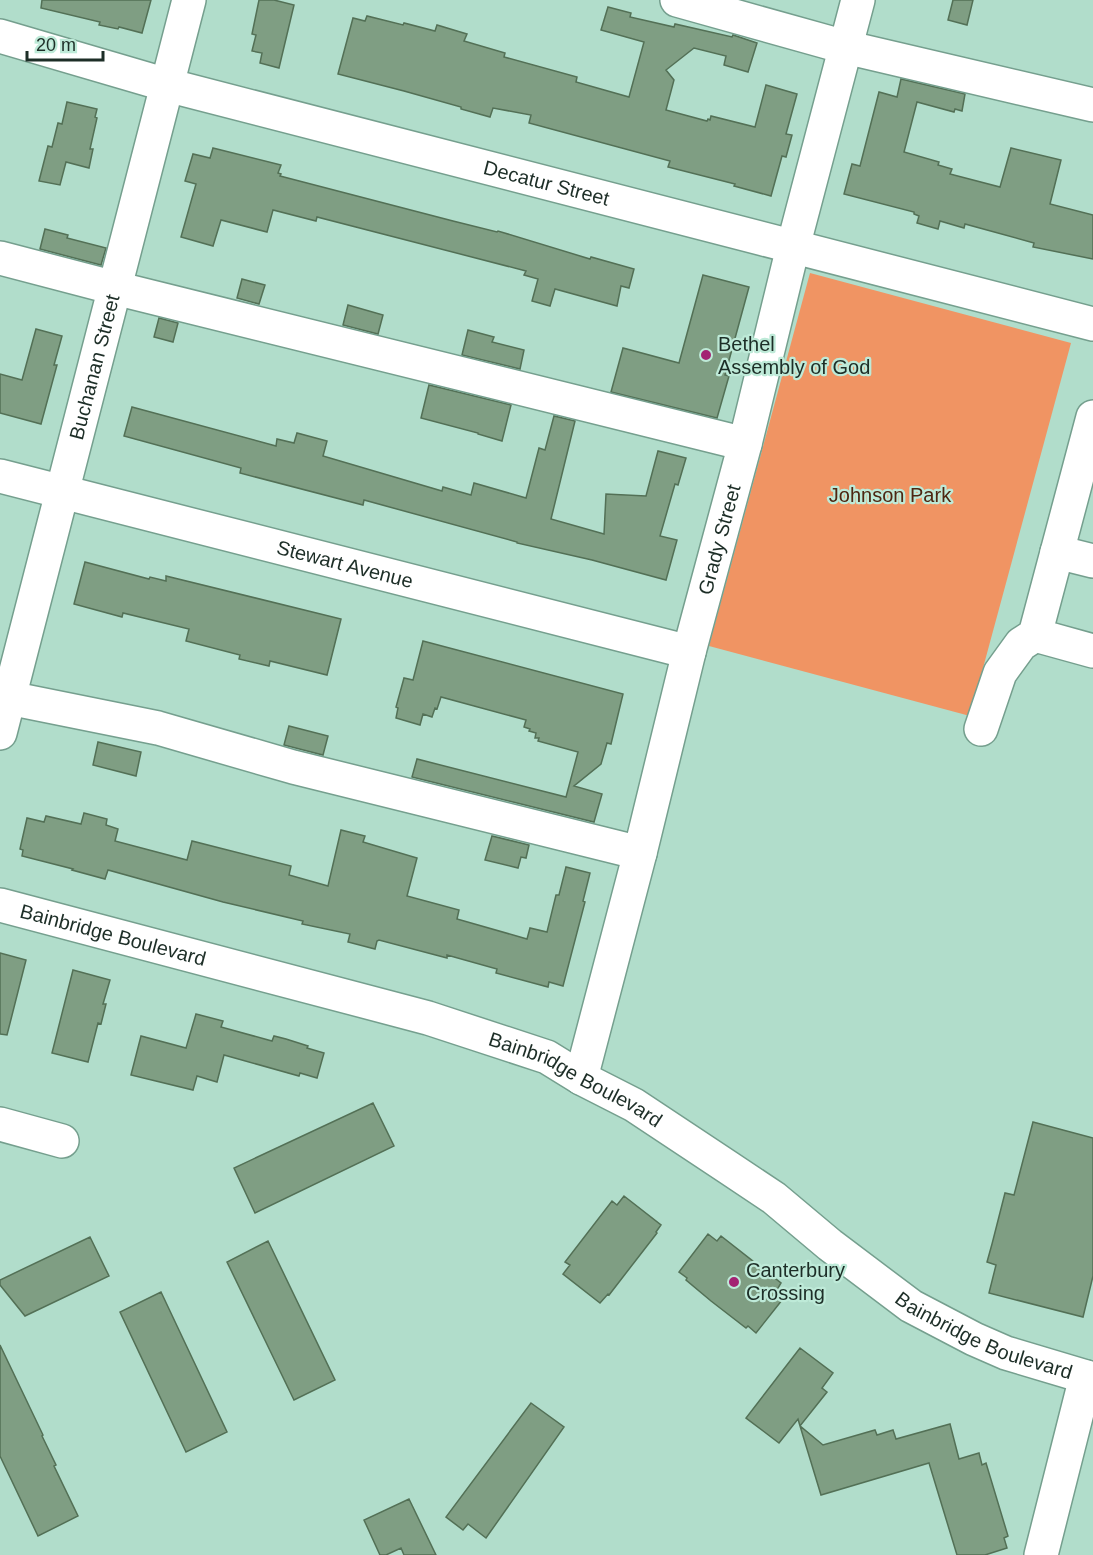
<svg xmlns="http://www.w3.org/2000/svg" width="1093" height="1555" font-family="Helvetica,sans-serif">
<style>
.green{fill:#f09463}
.building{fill:#7f9e83;stroke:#537056;stroke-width:1.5}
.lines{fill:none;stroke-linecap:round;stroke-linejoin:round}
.minor-casing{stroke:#759f8e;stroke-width:36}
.minor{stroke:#fff;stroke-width:33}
.poi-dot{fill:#a32272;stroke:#beead8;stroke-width:2}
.labels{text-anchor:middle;stroke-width:4.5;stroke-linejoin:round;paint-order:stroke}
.street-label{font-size:20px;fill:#1d2e27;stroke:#beead8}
.poi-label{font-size:20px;fill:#1d2e27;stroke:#beead8;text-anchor:start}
.park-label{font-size:20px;fill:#4d2611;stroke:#beead8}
</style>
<rect width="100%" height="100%" fill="#b1ddcb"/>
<path class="green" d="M810 273 1071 343 970 716 709 646Z"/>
<path class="building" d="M42 0H151L142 33 119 27 118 29 99 25 100 22 41 8Z
M259 0H274L294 5 279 68 260 63 262 53 252 51 256 35 252 34Z
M953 0H973L967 25 948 20Z
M608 7 631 13 630 17 674 27 675 24 732 37 733 35 757 43 748 72 724 65 726 56 694 48 666 70 674 80 666 110 707 121 708 119 710 120 711 116 755 127 766 85 797 94 786 134 792 135 786 157 782 156 771 196 734 186 735 184 668 167 670 161 529 123 531 115 493 108 490 117 461 109V107L404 91 338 74 353 18 365 21 367 16 403 25 404 23 435 31 437 25 467 34 464 41 505 53 504 57 577 77 576 82 629 97 644 42 601 30Z
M901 79 965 94 962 111 955 109 954 112 917 102 904 152 939 162 938 165 952 169 950 174 1000 187 1011 148 1061 160 1050 204 1093 215V259L1033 247 1034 243 965 224 964 228 940 221 938 229 917 223 919 216 914 214V212L844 194 852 164 860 166 879 92 897 97Z
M67 102 97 109 95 117 97 118 90 149H93L89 168 66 162 60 185 39 181 48 146 52 147 58 123 62 124Z
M213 148 281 165 278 173 281 174 280 176 453 221 497 232 498 231 590 259 591 257 634 269 629 288 621 286 617 306 555 289 550 306 532 301 538 279 524 275 526 271 317 217 316 221 273 210 267 232 221 220 213 246 181 237 196 184 185 181 193 154 210 158Z
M45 229 68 235 67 238 106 248 101 265 40 249Z
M703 275 749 287 725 375 729 376 717 418 611 392 623 348 679 363Z
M242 279 265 285 259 304 237 298Z
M348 305 383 315 378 334 343 325Z
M159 318 178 323 173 342 154 337Z
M36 329 62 336 54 365H57L41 424 0 413V374L22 380Z
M468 330 494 337 492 342 524 350 520 369 462 355Z
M429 385 511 405 502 441 478 434V433L421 418Z
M132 407 276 446 277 439 294 443 297 433 327 441 323 456 442 491 443 487 471 495 474 483 526 498 539 448 545 450 554 416 575 421 551 519 604 534 606 494 646 496 658 451 686 458 678 485 675 484 660 536 677 540 666 580 592 560 517 543V542L364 500 363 505 240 473 241 468 124 436Z
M85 562 149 579 150 577 166 581V576L341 619 327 675 270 661 269 666 239 659 240 655 186 641 189 629 123 613 122 617 74 604Z
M423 641 623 694 611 744 607 743 601 764 574 786 602 794 594 822 412 777 417 759 566 797 578 752 538 741 539 738H535L536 733 529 731 530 729 524 727 526 720 441 697 437 709 435 708 432 717 423 714 420 725 396 718 398 708 396 707 404 678 413 680Z
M289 726 328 736 323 755 284 745Z
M98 742 141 752 136 776 93 765Z
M84 813 107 819 106 825 118 829 115 841 187 860 192 841 291 866 289 875 328 886 341 830 365 836 363 842 417 858 407 896 459 910 457 919 527 939 530 928 547 932 556 895H559L566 867 590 873 583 901 585 902 563 986 549 982 548 987 496 973 497 969 447 955V958L379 940 377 941 375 949 348 942 350 934 302 924 303 921 223 902 108 870 105 879 72 870 73 869 22 856 23 850 20 849 27 818 44 822 46 816 81 824Z
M492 836 529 845 526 858 521 857 518 868 485 860Z
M0 953 26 960 7 1035 0 1034Z
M73 970 110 980 103 1004H106L101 1024 98 1023 88 1062 52 1053Z
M196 1014 223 1021 221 1027 272 1041 274 1036 286 1039 308 1046 307 1048 324 1053 317 1078 300 1073 299 1076 224 1055 217 1082 197 1076 193 1090 131 1075 141 1036 186 1048Z
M373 1103 394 1146 255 1213 234 1168Z
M1033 1122 1093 1138V1276L1083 1317 989 1293 996 1265 987 1262 992 1244 1005 1193 1014 1195Z
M624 1196 661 1225 656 1232 657 1233 609 1295 608 1294 600 1303 563 1274 570 1265 565 1262 612 1201 617 1205Z
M708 1234 717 1241 721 1236 781 1283 778 1288 786 1295 756 1333 748 1326 746 1328 711 1301 686 1280 687 1278 679 1272Z
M90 1237 109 1276 25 1316 0 1285V1280Z
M268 1241 335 1380 294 1400 227 1262Z
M161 1292 227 1432 186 1452 120 1312Z
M0 1345 43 1435 42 1436 56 1465 54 1466 78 1516 38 1536 0 1456Z
M800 1348 833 1373 822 1388 827 1392 800 1426 798 1419 779 1443 746 1418Z
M531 1403 564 1427 486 1538 468 1524 463 1530 446 1517Z
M950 1424 959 1459 979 1453 982 1465 986 1463 1008 1536 1004 1538 1007 1548 985 1555H957L929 1463 821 1495 800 1426 823 1445 875 1430 877 1435 893 1430 896 1439Z
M409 1499 436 1555H404L401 1548 386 1555H380L364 1520Z"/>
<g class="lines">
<g class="minor-casing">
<g id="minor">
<path d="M677 0 845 47 1093 105"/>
<path id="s1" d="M0 36 167 85 1093 324"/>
<path d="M0 258 115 288 745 444"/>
<path id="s2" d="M0 476 689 652"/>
<path d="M1057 552 1093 561"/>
<path d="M1035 635 1093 651"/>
<path d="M9 698 158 728 293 767 640 853"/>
<path d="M981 729 1000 673 1021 644 1035 635 1093 417"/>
<path id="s3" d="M0 733 189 0"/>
<path id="s4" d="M0 905 428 1018 547 1057 581 1078 634 1105 729 1168 774 1198 830 1245 911 1306 974 1339 1006 1353 1093 1379"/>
<path id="s5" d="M581 1078 640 853 689 652 745 444 793 247 858 0"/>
<path d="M0 1124 62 1141"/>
<path d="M1041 1555 1086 1377"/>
</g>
</g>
<use href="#minor" class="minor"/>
</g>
<g class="poi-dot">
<circle cx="706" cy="355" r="6"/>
<circle cx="734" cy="1282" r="6"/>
</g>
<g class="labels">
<g class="street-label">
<text dy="7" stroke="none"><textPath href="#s1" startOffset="566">Decatur Street</textPath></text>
<text dy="7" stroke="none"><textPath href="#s3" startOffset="378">Buchanan Street</textPath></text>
<text dy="7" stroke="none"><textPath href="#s5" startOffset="556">Grady Street</textPath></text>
<text dy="7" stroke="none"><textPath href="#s2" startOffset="356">Stewart Avenue</textPath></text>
<text dy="7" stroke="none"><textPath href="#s4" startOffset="117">Bainbridge Boulevard</textPath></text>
<text dy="7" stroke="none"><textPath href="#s4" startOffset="603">Bainbridge Boulevard</textPath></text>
<text dy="7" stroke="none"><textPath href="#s4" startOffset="1089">Bainbridge Boulevard</textPath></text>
</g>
<g class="poi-label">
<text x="718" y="351">Bethel<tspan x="718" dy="23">Assembly of God</tspan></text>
<text x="746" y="1277">Canterbury<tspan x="746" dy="23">Crossing</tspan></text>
</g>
<g class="park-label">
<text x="890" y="502">Johnson Park</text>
</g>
</g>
<path d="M27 51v9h76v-9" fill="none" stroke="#1d2e27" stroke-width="3"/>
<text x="36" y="51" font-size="18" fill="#1d2e27" stroke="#beead8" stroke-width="4.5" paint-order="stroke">20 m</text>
</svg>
